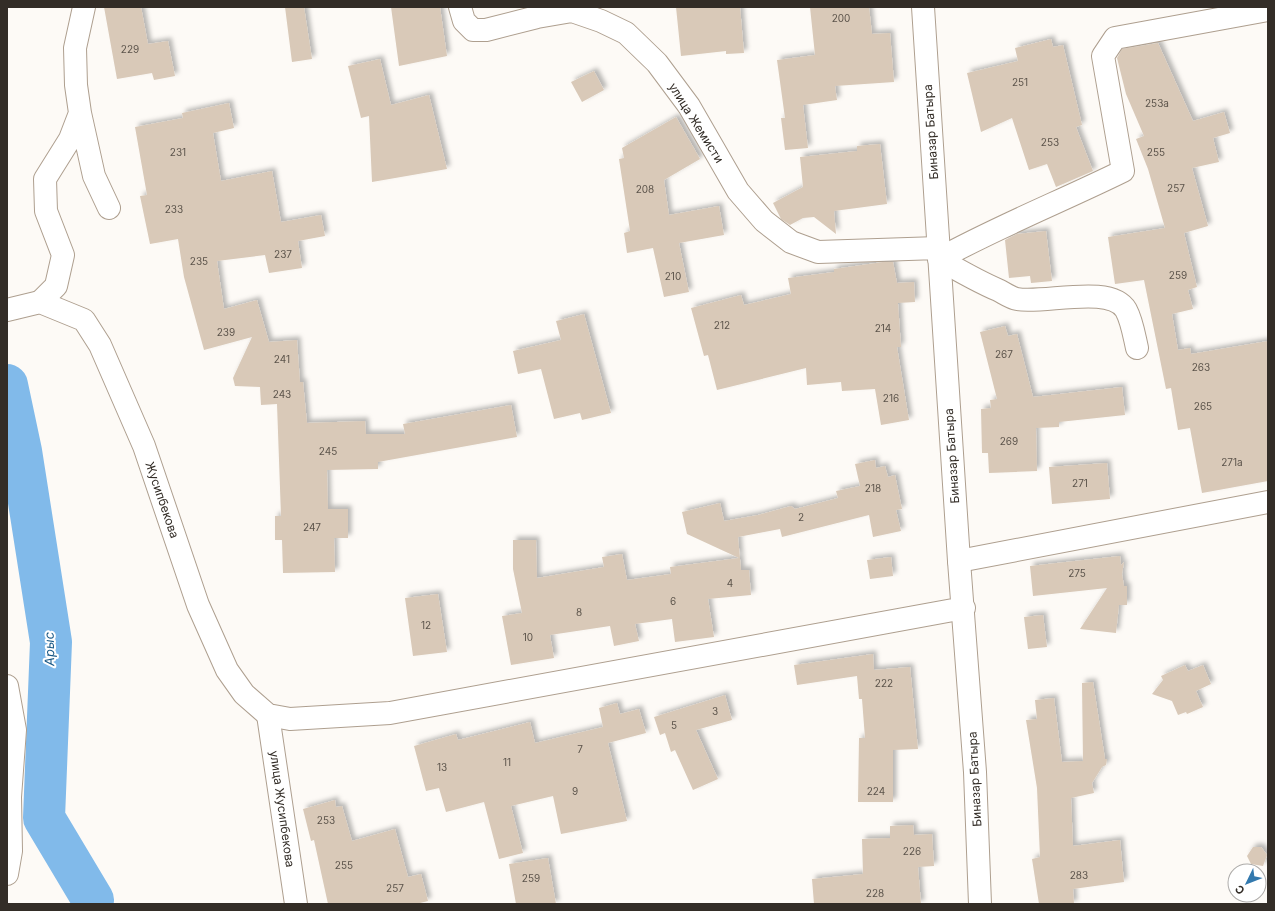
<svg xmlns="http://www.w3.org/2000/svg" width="1275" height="911" font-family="Inter,sans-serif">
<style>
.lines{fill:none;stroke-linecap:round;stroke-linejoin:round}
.river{stroke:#81baea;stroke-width:42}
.building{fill:#d9c9b8;filter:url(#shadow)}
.minor-casing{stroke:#ae9f8f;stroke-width:24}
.tertiary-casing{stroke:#ae9f8f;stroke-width:24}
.minor{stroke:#fff;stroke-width:22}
.tertiary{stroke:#fff;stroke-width:22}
.labels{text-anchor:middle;stroke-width:4;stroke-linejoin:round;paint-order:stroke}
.number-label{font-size:10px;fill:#5c544b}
.street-label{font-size:12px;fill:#332d27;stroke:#fff}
.water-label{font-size:13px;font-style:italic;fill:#1a5986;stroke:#fff}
</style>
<defs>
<filter id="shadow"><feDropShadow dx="3.5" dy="-3.5" stdDeviation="2" flood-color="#0004"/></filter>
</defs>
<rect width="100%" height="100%" fill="#fdfaf6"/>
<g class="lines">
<path class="river" d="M7 385 21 451 51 642 44 818 93 900 92 904"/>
</g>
<path class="building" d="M104 7H141L148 44 168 41 175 76 154 80 152 73 117 79Z
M285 7H304L312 59 292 62Z
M391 7H440L447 56 399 66Z
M676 7H740L744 53 726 54V51L681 56Z
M810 7H869L872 34 890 33 894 82 835 86 837 100 803 105 808 148 785 150 781 118H785L777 60 815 55Z
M1051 39 1053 47 1063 45 1082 125 1076 127 1093 171 1056 187 1047 164 1029 170 1012 118 981 132 967 73 1018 61 1015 48Z
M1158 43 1193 121 1224 112 1230 133 1213 138 1219 162 1192 168 1208 226 1184 233 1197 287 1188 290 1193 309 1172 314 1178 350 1190 348 1191 354 1268 341V481L1202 493 1190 428 1178 430 1171 388 1166 389 1144 280 1115 284 1108 237 1165 228 1148 169 1136 139 1144 136 1126 94 1117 58 1122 49Z
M380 59 391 105 429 95 447 169 372 182 369 116 361 118 348 66Z
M594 71 604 90 582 102 571 82Z
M229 103 234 128 213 133 221 181 272 171 281 222 321 215 325 236 298 241 302 268 269 273 265 255 217 261 224 309 257 300 269 342 297 340 300 382H303L307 423 365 421 366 434H405L403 424 511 405 517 437 378 462V469L327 470 328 509H348V538H334L335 572 283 573 282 540H275V516H281L277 404 261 405 260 387 235 386 233 378 252 337 204 350 184 277 178 239 150 244 140 196 147 195 135 127 183 118 182 113Z
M676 117 700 159 664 180 669 215 719 206 724 235 679 243 689 292 664 297 653 248 627 253 624 233 630 231 619 159 624 158 622 148Z
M880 144 887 204 834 211 836 234 814 217 803 218 790 225 781 219 773 203 803 187 800 157 857 151V146Z
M1046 231 1052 281 1031 283 1030 276 1009 278 1005 240 1017 234Z
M883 262H893L897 283 914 282 915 302 898 303 901 347H897L909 420 881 425 875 389 842 391 841 382 807 385 806 368 717 390 708 355 704 356 691 308 741 295 744 305 791 294 788 278 834 272V269Z
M584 314 611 413 582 420 580 413 554 419 541 369 518 374 513 351 561 340 556 321Z
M1005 326 1008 336 1017 334 1033 397 1122 387 1125 415 1059 422V427L1036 428 1037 471 989 473 988 453H982L981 409 991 408 990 400 997 399 980 332Z
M875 460 876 468 885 466 888 477 895 475 902 509 896 510 901 531 873 537 869 515 782 537 780 529 738 537 741 570H749L751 595 708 599 714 637 675 642 672 619 635 624 639 641 614 646 610 626 550 635 554 658 511 665 502 616 522 613 513 569V540H536L537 578 604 567 602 557 622 554 627 580 671 574 670 567 739 558 687 534 682 512 720 503 724 521 758 515 791 506 795 509 838 498 836 491 860 486 855 464Z
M1107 463 1110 499 1052 504 1049 467Z
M1120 556 1121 565 1124 562 1122 574 1124 586H1127V605H1119L1116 633 1080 629 1107 588 1033 596 1030 566Z
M891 557 893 576 870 579 867 560Z
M438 594 447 652 413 656 405 598Z
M1043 615 1047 647 1028 649 1024 617Z
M873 654 874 670 910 667 918 749 893 750V802H858L859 738H865L862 699H859L857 676 797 685 794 665Z
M1185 665 1188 671 1203 665 1211 684 1196 691 1203 707 1187 714 1186 712 1178 715 1172 701 1152 694 1163 680 1161 676Z
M1093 682 1105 759H1107L1106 765 1102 767 1092 783 1094 793 1071 798 1073 846 1120 840 1124 882 1073 889 1074 904H1039L1032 859 1040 857 1037 788 1026 720 1037 719 1035 700 1054 698 1062 762 1083 761 1082 683Z
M725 695 732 720 696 730 718 779 693 790 675 750 671 752 665 733 660 735 654 717Z
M617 703 620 714 639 709 646 733 608 743 627 821 561 834 553 796 511 806 523 853 499 859 484 802 446 812 439 788 426 791 414 746 456 734 458 740 530 722 535 743 603 727 599 708Z
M335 800 336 807 342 806 352 841 395 829 408 877 421 874 428 901 416 904H328L314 840 311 841 303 809Z
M913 825 914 835 932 834 934 866 918 867 921 904H814L812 879 863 874 862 839 890 838V826Z
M1253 847H1261L1267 855 1263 866 1251 864 1247 856Z
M548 858 556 904H516L509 864Z"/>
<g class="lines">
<g class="minor-casing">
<path id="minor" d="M460 7 464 21 473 30H486L537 17 572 11 601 21 626 33 657 63 689 106 738 191 764 221 791 242 818 252 938 248
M80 113 94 176 109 208
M939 259C999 226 1062 201 1123 171L1103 56 1115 38 1268 10
M939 259C958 270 977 281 998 290 1004 293 1011 298 1017 299 1044 304 1111 284 1126 310 1132 321 1134 335 1137 348
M40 302 56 286 63 255 46 211 45 179 70 139 80 113 76 85 75 48 84 7
M959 561 1268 502
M7 686 15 730 10 797 11 851 7 874
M268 715 296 904"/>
</g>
<g class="tertiary-casing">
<path id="tertiary" d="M923 7 959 561 975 772 980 904
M7 310 40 302 84 320 100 345 144 446 198 605 227 670 244 694 268 715 290 719 390 713 964 608"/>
</g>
<use href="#minor" class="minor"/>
<use href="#tertiary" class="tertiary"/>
</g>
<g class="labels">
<g class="number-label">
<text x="841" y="22">200</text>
<text x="130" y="53">229</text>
<text x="1020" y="86">251</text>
<text x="1157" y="107">253а</text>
<text x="1050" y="146">253</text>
<text x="178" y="156">231</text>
<text x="1156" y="156">255</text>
<text x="1176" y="192">257</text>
<text x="645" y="193">208</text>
<text x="174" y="213">233</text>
<text x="283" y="258">237</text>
<text x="199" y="265">235</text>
<text x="1178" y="279">259</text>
<text x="673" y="280">210</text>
<text x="722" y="329">212</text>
<text x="883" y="332">214</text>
<text x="226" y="336">239</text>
<text x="1004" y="358">267</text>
<text x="282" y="363">241</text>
<text x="1201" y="371">263</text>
<text x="282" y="398">243</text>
<text x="891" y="402">216</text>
<text x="1203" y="410">265</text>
<text x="1009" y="445">269</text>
<text x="328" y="455">245</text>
<text x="1232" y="466">271а</text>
<text x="1080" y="487">271</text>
<text x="873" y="492">218</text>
<text x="801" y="521">2</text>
<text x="312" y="531">247</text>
<text x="1077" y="577">275</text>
<text x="730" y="587">4</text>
<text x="673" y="605">6</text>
<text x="579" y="616">8</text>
<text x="426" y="629">12</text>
<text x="528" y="641">10</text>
<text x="884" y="687">222</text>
<text x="715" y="715">3</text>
<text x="674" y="729">5</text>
<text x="580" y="753">7</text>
<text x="507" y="766">11</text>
<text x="442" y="771">13</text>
<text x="575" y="795">9</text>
<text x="876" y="795">224</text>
<text x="326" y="824">253</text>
<text x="912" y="855">226</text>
<text x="344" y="869">255</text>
<text x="1079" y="879">283</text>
<text x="531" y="882">259</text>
<text x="395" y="892">257</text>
<text x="875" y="897">228</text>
</g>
<g class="street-label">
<text transform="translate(696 123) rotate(58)" y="4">улица Жемисти</text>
<text transform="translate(931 132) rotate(-94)" y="4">Биназар Батыра</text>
<text transform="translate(952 456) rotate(-94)" y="4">Биназар Батыра</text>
<text transform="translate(162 500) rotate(71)" y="4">Жусипбекова</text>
<text transform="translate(975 779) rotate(-93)" y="4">Биназар Батыра</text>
<text transform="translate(282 809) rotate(82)" y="4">улица Жусипбекова</text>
</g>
<g class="water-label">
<text transform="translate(49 649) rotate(-91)" y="5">Арыс</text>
</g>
</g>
<rect width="1275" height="911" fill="none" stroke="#332d27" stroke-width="16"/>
<g transform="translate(1247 883) rotate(227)"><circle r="19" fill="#ffffff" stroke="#adaba9"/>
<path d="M0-3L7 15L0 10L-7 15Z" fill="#3379ae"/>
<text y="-6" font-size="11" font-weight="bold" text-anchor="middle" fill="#332d27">С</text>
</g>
</svg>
